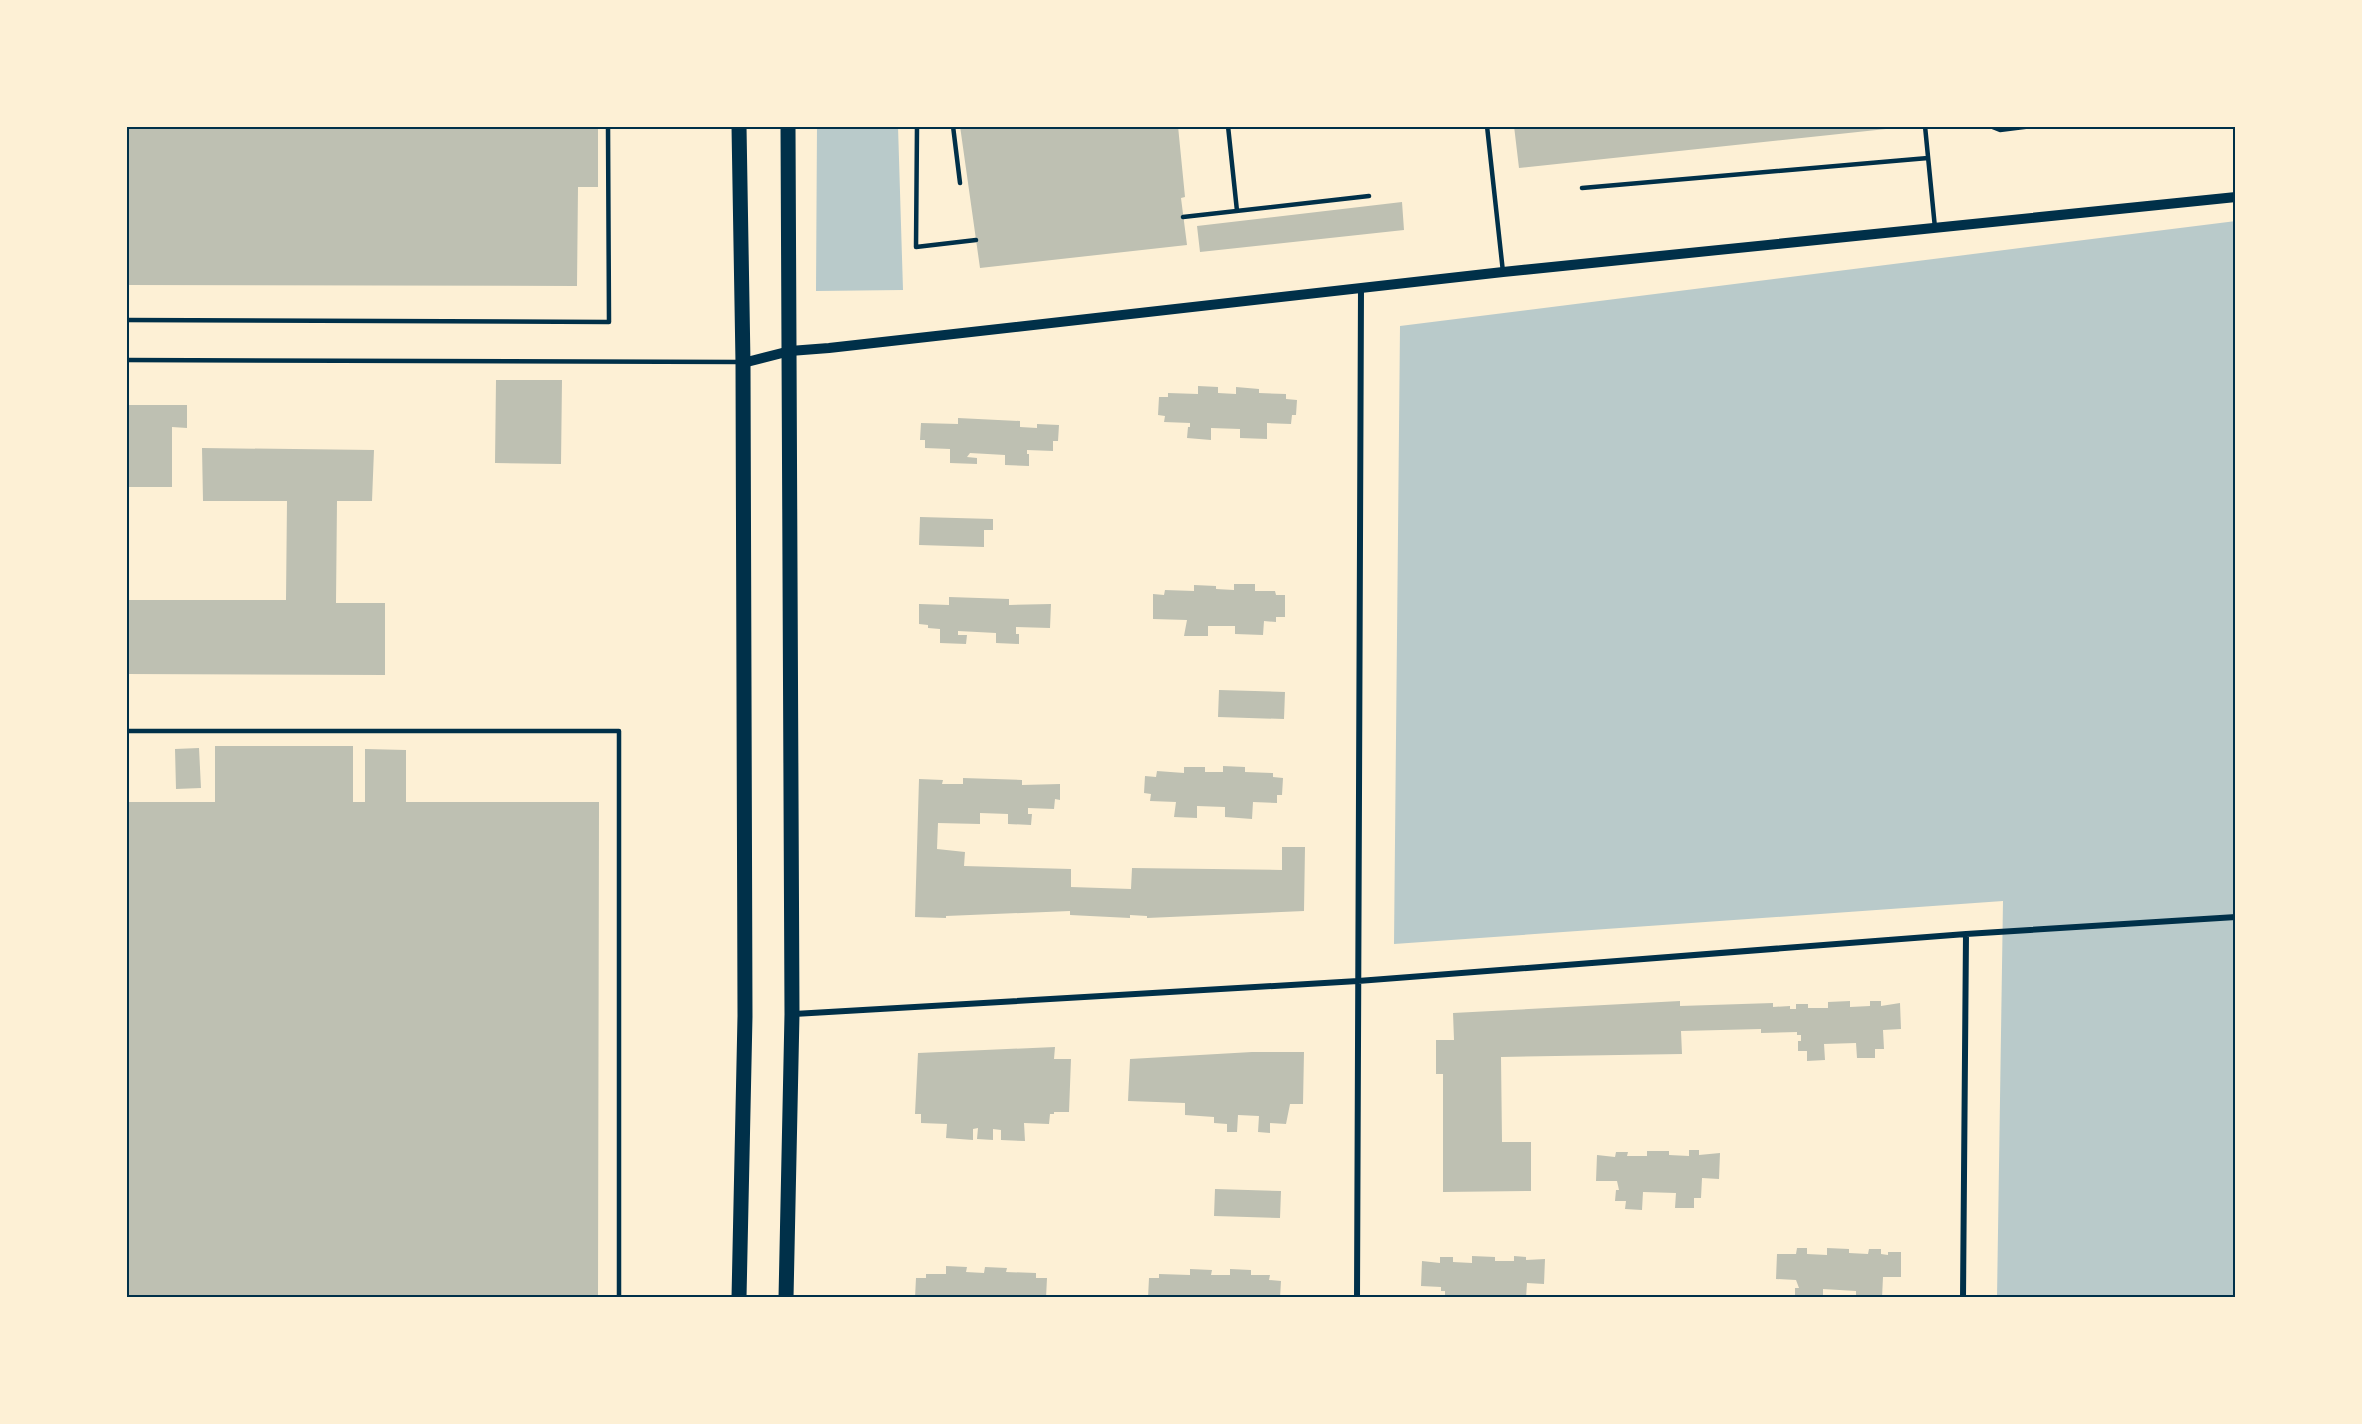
<svg xmlns="http://www.w3.org/2000/svg" width="2362" height="1424" font-family="'DejaVu Sans',sans-serif">
<style>
.green{fill:#b9caca}
.building{fill:#bec0b2}
.lines{fill:none;stroke-linecap:round;stroke-linejoin:round}
.service{stroke:#003049;stroke-width:4.5}
.minor{stroke:#003049;stroke-width:6}
.tertiary{stroke:#003049;stroke-width:10}
.primary{stroke:#003049;stroke-width:15}
.neatline{fill:none;stroke:#003049;stroke-width:2}
</style>
<rect width="100%" height="100%" fill="#fdf0d5"/>
<path class="green" d="M817 126H898L903 290 816 291Z
M2236 221V1298H1997L2003 901 1394 944 1400 326Z"/>
<path class="building" d="M126 126H598V187H578L577 286 126 285Z
M960 126H1178L1185 197 1181 198 1187 245 980 268Z
M1514 126H1886V129L1519 168Z
M1402 202 1404 230 1200 252 1197 226Z
M496 380H562L561 464 495 463Z
M1198 386 1218 387V393L1236 394V387L1259 389V393L1286 394V399L1297 400 1296 415H1292L1291 424 1267 423V439L1240 438V429L1211 428V440L1187 438 1188 427H1190V423L1164 422 1165 416 1158 415 1159 397H1168V393L1198 394Z
M126 405H187V428L172 427V487H126Z
M958 418 1020 421V427L1037 428V424L1059 425 1058 441H1053V451L1027 450V454H1029V466L1005 465V455L970 453 967 457 977 458V464L950 463V449L925 448V440H920L921 423 958 424Z
M202 448 374 450 372 501H337L336 603H385V675L126 674V600H286L287 501H203Z
M920 517 993 519V530H984V547L919 545Z
M1234 584H1255V591H1275L1276 595H1285V617H1276V622L1264 621 1263 635 1235 634V626H1208V636H1184L1187 620 1153 619V594L1164 595 1165 590 1194 591V585L1216 586V589L1234 590Z
M949 597 1009 599V605L1051 604 1050 628 1016 627V634H1019V644L996 643V633L958 631V635H967L966 644 940 643V629L928 628V625L919 624V604L949 605Z
M1219 690 1285 692 1284 719 1218 717Z
M215 746H353V802H365V749L406 750V802H599L598 1298H126V802H215Z
M199 748 201 788 176 789 175 749Z
M1223 766 1245 767V772L1273 773V777L1283 778 1282 795H1277V803L1253 802 1252 819 1225 817V807L1197 806V818L1174 817 1176 802 1150 801 1151 794 1144 793 1145 776 1156 777 1157 771 1184 773V767H1205V772H1223Z
M963 778 1022 780V785L1060 784V800L1055 799 1054 809 1028 808V814H1032L1031 825 1008 824V814L980 813V824L938 823 937 849 965 852 964 866 1071 869V887L1131 889 1132 868 1282 870V847H1305L1304 911 1147 918V916L1130 915V918L1070 915V911L946 916V918L915 917 919 779 943 780 942 784H963Z
M1680 1001V1006L1773 1003V1007L1790 1006V1009H1796V1004H1808V1008H1828V1002L1850 1001V1007L1870 1006V1001H1881V1006L1900 1003 1901 1029 1883 1030 1884 1049H1875V1058H1857L1856 1043 1824 1044 1825 1060 1807 1061V1051H1798V1041H1801V1035H1797V1032L1761 1033V1029L1681 1031 1682 1054 1501 1057 1502 1142H1531V1191L1443 1192V1074H1436V1040H1454L1453 1013Z
M1055 1047 1054 1059H1071L1069 1112H1054V1114H1050L1049 1124 1024 1123 1025 1141 1001 1140V1130L993 1129V1140L977 1139 978 1128 973 1129V1140L946 1138 947 1124 921 1123V1114H915L918 1053Z
M1252 1052H1304L1303 1104H1290L1286 1124 1270 1123V1133L1258 1132 1259 1116 1238 1115 1237 1132H1227V1124L1214 1123V1117L1185 1115V1103L1128 1101 1130 1059Z
M1689 1150H1699V1155L1720 1153 1719 1179 1702 1178 1701 1198H1694V1208H1675L1676 1193 1643 1192 1642 1210 1625 1209 1626 1201H1615L1616 1190H1619L1617 1181H1596L1597 1155 1615 1157 1616 1152H1628L1627 1156H1647V1151H1669V1155L1689 1156Z
M1215 1189 1281 1191 1280 1218 1214 1216Z
M1797 1248H1807V1254L1827 1255V1248L1849 1249V1253L1868 1254 1869 1249H1881V1254L1888 1255V1252H1901V1277H1883L1882 1298H1856V1291L1823 1289V1298H1795V1288H1799L1796 1280 1776 1279 1777 1254H1796Z
M1472 1256 1495 1257V1261H1514V1256L1526 1257V1260L1545 1259 1544 1284 1527 1283 1526 1298H1445V1291H1441V1287L1421 1286 1422 1261 1440 1263V1257H1453V1262L1472 1263Z
M946 1266 967 1267 966 1272 984 1273 985 1267 1007 1268 1006 1272 1036 1273V1278H1047L1046 1298H915L916 1278H926V1274H946Z
M1190 1269 1212 1270 1211 1275H1230V1269L1251 1270V1275H1270L1269 1280 1281 1281 1280 1298H1148L1149 1278H1159V1274L1190 1275Z"/>
<g class="lines">
<path class="service" d="M917 126 916 247 976 240
M953 126 960 183
M1228 126 1237 211
M1487 126 1503 272
M1925 126 1935 228
M1990 126 2000 130 2032 126
M1582 188 1928 158
M1183 217 1369 196
M126 320 609 322 608 126
M126 360 740 362
M126 731H619V1298"/>
<path class="minor" d="M794 1014 1358 981 1966 934 2236 917
M1357 1298 1361 288
M1963 1298 1966 934"/>
<path class="tertiary" d="M743 363 790 351 829 348 1503 272 2236 197"/>
<path class="primary" d="M739 126 743 363 745 1016 739 1298
M786 1298 792 1014 788 126"/>
</g>
<rect width="2362" height="1424" fill="none" stroke="#fdf0d5" stroke-width="255"/>
<rect x="128" y="128" width="2106" height="1168" class="neatline"/>
</svg>
